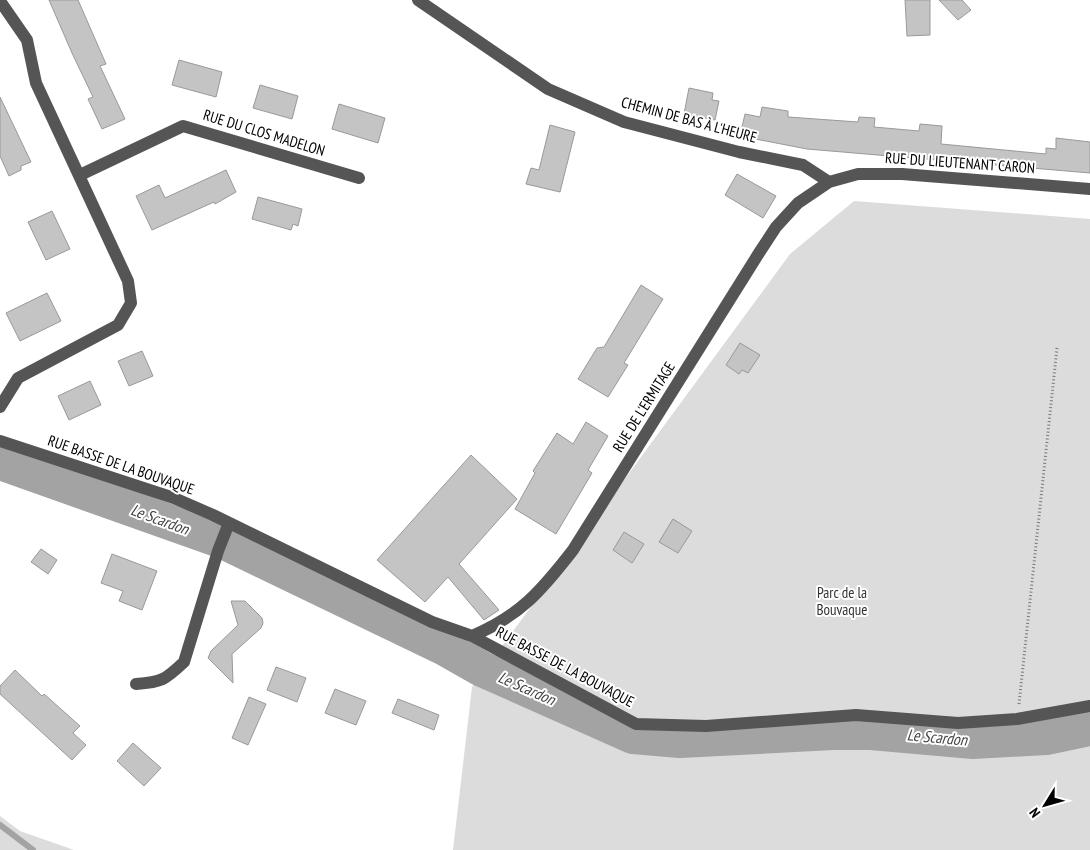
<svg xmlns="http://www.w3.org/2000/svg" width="1090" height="850" font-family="'PT Sans Narrow',sans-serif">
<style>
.green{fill:#dcdcdc}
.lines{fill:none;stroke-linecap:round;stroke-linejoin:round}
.stream{stroke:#a3a3a3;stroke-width:6}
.river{stroke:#a3a3a3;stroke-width:36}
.building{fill:#c4c4c4;stroke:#999}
.path{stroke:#777;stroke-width:3;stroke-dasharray:1 2.5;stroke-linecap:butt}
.minor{stroke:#555;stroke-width:12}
.labels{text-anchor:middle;stroke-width:4;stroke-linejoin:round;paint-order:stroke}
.street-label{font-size:15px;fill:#000;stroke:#fff}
.park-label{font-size:15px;fill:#333;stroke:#fff}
.water-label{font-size:16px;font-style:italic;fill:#444;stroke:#fff}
</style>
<rect width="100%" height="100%" fill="#fff"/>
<path class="green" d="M854 201 1090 219V850H453L472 687 790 254Z
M0 816 20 831 74 850H0Z"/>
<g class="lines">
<path class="stream" d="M0 825 33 850"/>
<path class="river" d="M0 462 223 541 445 648 482 669 633 736 680 740 833 732H871L973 741 1046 737 1090 728"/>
</g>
<path class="building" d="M49 0H78L106 64 100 66 125 119 102 129 88 99 93 97 72 53Z
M905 0H930V35L907 36Z
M939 0H962L971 10 958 20Z
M179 60 222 72 216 97 172 85Z
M260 85 298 96 292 119 253 108Z
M689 88 713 93 712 100 719 101 715 120 684 114Z
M0 97 31 162 21 166V170L9 176 0 156Z
M339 104 385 118 378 143 332 129Z
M762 107 788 111V117L858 122 859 117 875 118 874 127 919 131 920 124 942 126 941 144 1046 154V148L1056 149V138L1090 142V173L807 149 740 136 745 114 760 117Z
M550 125 575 132 560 192 526 184 531 168 539 170Z
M226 170 236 192 215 204 214 202 152 230 136 196 159 185 165 198Z
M737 174 776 196 763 218 725 195Z
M258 197 302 209 298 226 293 224 291 230 252 219Z
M52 211 70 249 46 260 28 222Z
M641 285 663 299 624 363 628 365 608 397 578 379 597 348 604 347Z
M47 293 61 321 20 341 6 313Z
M740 343 760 355 748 373 742 370 739 374 726 365Z
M142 351 153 376 129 386 118 361Z
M90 381 101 405 69 420 58 396Z
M586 422 608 436 588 470 592 473 556 534 515 509 535 473 533 471 557 433 573 444Z
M471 455 517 499 459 564 499 610 484 620 448 577 425 602 377 560Z
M673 519 692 531 678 553 659 542Z
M624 532 644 544 632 563 613 550Z
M41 549 57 560 48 574 31 562Z
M112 554 157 571 142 610 119 601 123 591 101 583Z
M231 601H245L262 618 263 623 261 628 232 654 233 683 208 658 211 651 238 625Z
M276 667 306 678 297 702 267 690Z
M15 670 42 696 44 694 80 726 73 733 86 745 72 760 0 694V686Z
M335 689 366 701 356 725 325 713Z
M249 697 266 704 248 745 232 738Z
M398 699 439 715 434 730 392 713Z
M133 743 161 768 144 786 117 761Z"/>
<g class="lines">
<path class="path" d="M1019 704 1057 348"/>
<path class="minor" d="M418 0 548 89 624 122 739 152 803 165 829 182
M0 1 27 40 36 83 128 281 131 303 118 325 18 378 0 407
M80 175 183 126 359 178
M0 441 174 498 213 515 432 622 472 636 636 724 706 726 856 715 958 723 1017 719 1090 706
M472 636C520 616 542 590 573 550L759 253 776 227 798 203 829 182 858 174H902L1090 189
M136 684C162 682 165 680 184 662L218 551 229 523"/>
</g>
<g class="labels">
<g class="street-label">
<text transform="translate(689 120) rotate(15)" y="5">CHEMIN DE BAS À L'HEURE</text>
<text transform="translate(264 133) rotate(17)" y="5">RUE DU CLOS MADELON</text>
<text transform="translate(960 163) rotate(4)" y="5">RUE DU LIEUTENANT CARON</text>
<text transform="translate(644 407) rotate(-58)" y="5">RUE DE L'ERMITAGE</text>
<text transform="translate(121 465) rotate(19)" y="5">RUE BASSE DE LA BOUVAQUE</text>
<text transform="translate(565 667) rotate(28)" y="5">RUE BASSE DE LA BOUVAQUE</text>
</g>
<g class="park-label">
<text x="842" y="598">Parc de la<tspan x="842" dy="17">Bouvaque</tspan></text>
</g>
<g class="water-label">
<text transform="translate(160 519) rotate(20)" y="6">Le Scardon</text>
<text transform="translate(527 688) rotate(24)" y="6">Le Scardon</text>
<text transform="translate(937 737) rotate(5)" y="6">Le Scardon</text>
</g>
</g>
<g transform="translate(1045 805) rotate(233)" stroke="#ffffff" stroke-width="4" paint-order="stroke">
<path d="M0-4L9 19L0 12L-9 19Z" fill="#000000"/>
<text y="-8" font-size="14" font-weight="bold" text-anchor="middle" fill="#000000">N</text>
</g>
</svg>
